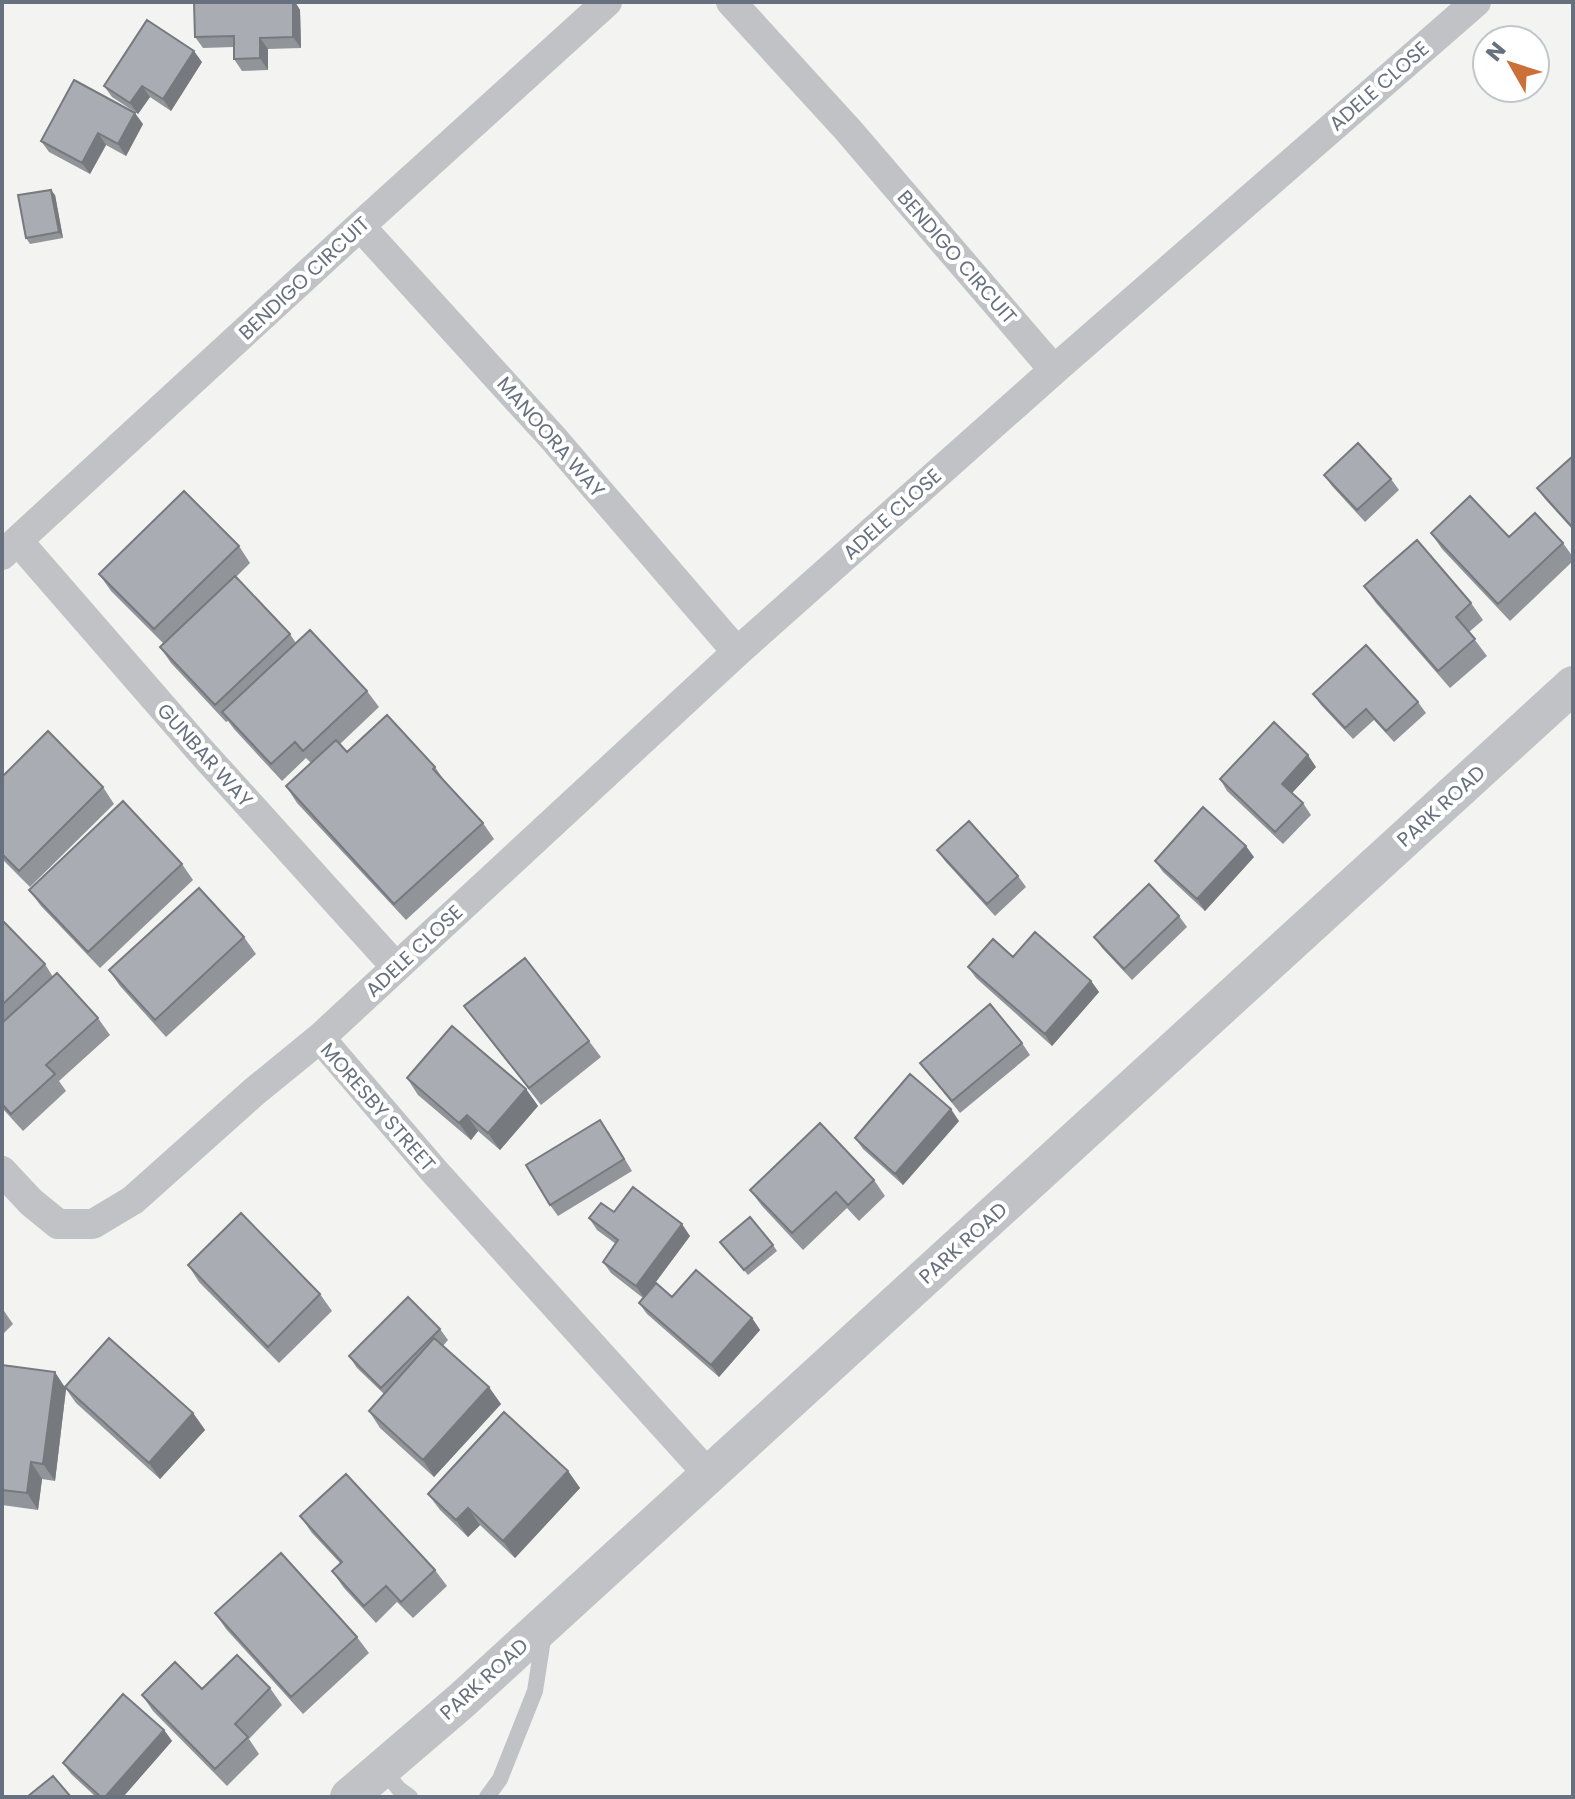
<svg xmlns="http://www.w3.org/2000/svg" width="1575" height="1799" font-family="Poppins,sans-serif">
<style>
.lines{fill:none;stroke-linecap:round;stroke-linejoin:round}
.service{stroke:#c0c2c5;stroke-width:16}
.minor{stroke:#c0c2c5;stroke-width:30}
.tertiary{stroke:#c0c2c5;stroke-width:38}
.wall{fill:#91959a}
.shaded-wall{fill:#76797d}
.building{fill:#a9adb3;stroke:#76797d;stroke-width:2}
.labels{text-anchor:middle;stroke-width:8;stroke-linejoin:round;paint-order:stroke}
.street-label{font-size:20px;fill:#67707e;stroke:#fff}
</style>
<rect width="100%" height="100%" fill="#f3f4f1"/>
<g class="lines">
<path class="service" d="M382 1769 399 1789 410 1797
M487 1797 500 1779 535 1691 544 1633"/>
<path class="minor" d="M731 2 848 130 1054 370
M360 226 552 437 737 652
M18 541 198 748 396 967
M2 555 360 226 607 2
M320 1038 737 652 1054 370 1476 2
M2 1171 31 1202 58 1224H93L133 1200 255 1091 320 1038 434 1171 709 1475"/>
<path class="tertiary" d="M349 1797 461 1701 1573 685"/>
</g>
<path class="wall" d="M194 2H295L300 10 301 48 268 49V70L242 71 234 59V47L203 48 195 37Z
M202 62 171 111 150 97 138 114 112 97 104 86Z
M143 124 126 156 106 145 90 174 49 152 41 141Z
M55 195 63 238 30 244 26 238Z
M1573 456V530L1545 499 1537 488Z
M1324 475 1391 479 1399 490 1365 522 1332 486Z
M1431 533 1509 537 1563 543 1573 557V561L1510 621 1442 549Z
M239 546 250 563 236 577 290 634 296 643 367 691 379 707 340 744 347 752 435 767 446 783 483 823 494 839 406 920 297 803 286 786 311 763 306 758 282 781 234 729 228 721 226 722 171 663 160 647 163 643 111 591 99 574Z
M1364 586 1471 603 1483 620 1469 632 1487 656 1450 688 1376 603Z
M1313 694 1418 702 1426 713 1394 742 1374 720 1353 739 1321 705Z
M1316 767 1292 793 1303 803 1311 815 1283 844 1227 791 1220 779Z
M2 777 103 787 114 804 30 887 2 859Z
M937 850 1018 876 1026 887 995 916 945 861Z
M1254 857 1205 911 1163 872 1155 861Z
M182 864 193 880 100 968 41 906 29 890Z
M1179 916 1187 927 1132 980 1102 948 1094 937Z
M2 920 45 964 53 977 98 1018 110 1035 59 1081 66 1091 23 1131 2 1108Z
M244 937 256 954 166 1037 120 986 109 970Z
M1013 957 1091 981 1099 992 1052 1046 976 978 968 967Z
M464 1006 589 1041 601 1057 541 1105Z
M1022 1043 1030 1055 960 1113 920 1063Z
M407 1078 526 1089 538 1106 500 1150 478 1131 471 1140 418 1095Z
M959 1121 903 1185 863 1149 855 1138Z
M608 1131 632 1171 558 1216 550 1205Z
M874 1180 885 1196 859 1221 847 1208 803 1250 762 1206 750 1190Z
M614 1212 690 1236 649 1291 752 1318 760 1330 719 1377 647 1314 639 1303 643 1298 611 1273 603 1262 616 1244 597 1230 589 1218Z
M773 1245 777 1251 748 1275 724 1247Z
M188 1265 320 1294 332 1311 279 1363 199 1282Z
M2 1308 13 1324 2 1335Z
M440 1329 448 1340 443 1346 501 1404 434 1477 380 1428 369 1411 384 1394 357 1368 349 1356Z
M2 1365 65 1386 193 1413 205 1430 160 1479 76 1403 66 1389 55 1481 42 1479 38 1510 2 1505Z
M568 1471 580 1488 515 1558 480 1525 468 1537 440 1510 428 1494Z
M300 1516 435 1570 447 1586 413 1618 397 1602 376 1623 344 1588 332 1571 340 1563 312 1533Z
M215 1613 357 1637 369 1653 303 1714 226 1629Z
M270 1688 282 1705 249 1739 259 1754 227 1786 153 1711 142 1695 202 1689Z
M164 1730 172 1741 123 1797H96L71 1774 63 1763Z"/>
<path class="shaded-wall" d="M293 2H295L300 10 301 48 293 37Z
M260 38 268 49V70L260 58Z
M194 51 202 62 171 111 163 99Z
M142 86 150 97 138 114 130 103Z
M135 113 143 124 126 156 118 144Z
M98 133 106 145 90 174 82 163Z
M51 190 55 195 63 238 59 232Z
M1308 755 1316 767 1290 795 1282 784Z
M1246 846 1254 857 1205 911 1197 899Z
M1091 981 1099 992 1052 1046 1045 1034Z
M526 1089 538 1106 500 1150 488 1133Z
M951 1109 959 1121 903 1185 895 1174Z
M467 1115 478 1131 471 1140 459 1123Z
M682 1224 690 1236 644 1298 636 1286Z
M752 1318 760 1330 719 1377 711 1365Z
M55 1372 66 1389 55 1481 43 1464Z
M489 1387 501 1404 434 1477 423 1460Z
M193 1413 205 1430 160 1479 149 1463Z
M31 1462 42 1479 38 1510 27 1493Z
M568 1471 580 1488 515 1558 503 1541Z
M468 1508 480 1525 468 1537 456 1520Z
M164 1730 172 1741 123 1797H105Z"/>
<path class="building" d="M194 2H293V37L260 38V58L234 59V36L195 37Z
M147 20 194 51 163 99 142 86 130 103 104 86Z
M74 80 135 113 118 144 98 133 82 163 41 141Z
M51 190 59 232 26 238 18 195Z
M1358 443 1391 479 1357 510 1324 475Z
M1573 456V528L1537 488Z
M184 491 239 546 154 629 99 574Z
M1470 496 1509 537 1535 513 1563 543 1498 604 1431 533Z
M1417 540 1471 603 1456 617 1475 639 1438 671 1364 586Z
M235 576 290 634 215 705 160 647Z
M310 630 367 691 303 751 295 742 271 764 222 712Z
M1366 645 1418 702 1386 731 1366 709 1345 728 1313 694Z
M387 715 435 767 433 769 483 823 394 904 286 786 336 740 347 752Z
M1274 722 1308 755 1282 784 1303 803 1275 832 1220 779Z
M48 731 103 787 19 871 2 854V777Z
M123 801 182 864 88 952 29 890Z
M1203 807 1246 846 1197 899 1155 861Z
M969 821 1018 876 987 904 937 850Z
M1149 884 1179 916 1124 969 1094 937Z
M199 888 244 937 155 1020 109 970Z
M2 920 45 964 2 1005Z
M1035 932 1091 981 1045 1034 968 967 993 939 1013 957Z
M525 958 589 1041 529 1088 464 1006Z
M57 973 98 1018 46 1065 55 1074 11 1114 2 1104V1023Z
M990 1004 1022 1043 952 1101 920 1063Z
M452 1026 526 1089 488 1133 467 1115 459 1123 407 1078Z
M910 1074 951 1109 895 1174 855 1138Z
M600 1120 624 1159 550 1205 526 1165Z
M820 1123 874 1180 848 1205 836 1192 792 1233 750 1190Z
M633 1187 682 1224 636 1286 603 1262 618 1240 589 1218 601 1203 614 1212Z
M241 1213 320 1294 268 1347 188 1265Z
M750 1217 773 1245 744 1270 720 1242Z
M696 1270 752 1318 711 1365 639 1303 656 1283 672 1297Z
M408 1297 440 1329 381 1388 349 1356Z
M109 1338 193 1413 149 1463 65 1387Z
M434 1338 489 1387 423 1460 369 1411Z
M2 1365 55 1372 43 1464 31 1462 27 1493 2 1490Z
M504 1412 568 1471 503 1541 468 1508 456 1520 428 1494Z
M346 1474 435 1570 401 1602 386 1586 364 1606 332 1571 342 1562 300 1516Z
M281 1553 357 1637 291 1697 215 1613Z
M237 1655 270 1688 235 1724 248 1737 215 1769 142 1695 175 1662 202 1689Z
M123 1694 164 1730 105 1797H101L63 1763Z
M53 1776 71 1797H27Z"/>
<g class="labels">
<g class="street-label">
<text transform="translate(1379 86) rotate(-41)" y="7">ADELE CLOSE</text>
<text transform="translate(957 257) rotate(49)" y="7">BENDIGO CIRCUIT</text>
<text transform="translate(304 278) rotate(-43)" y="7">BENDIGO CIRCUIT</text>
<text transform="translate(551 437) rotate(49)" y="7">MANOORA WAY</text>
<text transform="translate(892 514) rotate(-42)" y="7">ADELE CLOSE</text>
<text transform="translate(205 755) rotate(48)" y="7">GUNBAR WAY</text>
<text transform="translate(1441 806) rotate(-42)" y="7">PARK ROAD</text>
<text transform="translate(414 951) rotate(-43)" y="7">ADELE CLOSE</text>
<text transform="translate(378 1107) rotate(49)" y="7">MORESBY STREET</text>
<text transform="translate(963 1243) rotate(-42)" y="7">PARK ROAD</text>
<text transform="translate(484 1679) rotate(-42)" y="7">PARK ROAD</text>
</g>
</g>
<rect width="1575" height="1799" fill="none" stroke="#67707e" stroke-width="8"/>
<g transform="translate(1511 64) rotate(309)"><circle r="38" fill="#ffffff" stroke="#c2c6cb" stroke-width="2"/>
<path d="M0-6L14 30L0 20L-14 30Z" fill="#cc7039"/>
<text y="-12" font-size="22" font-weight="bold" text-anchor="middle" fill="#67707e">N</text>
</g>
</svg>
